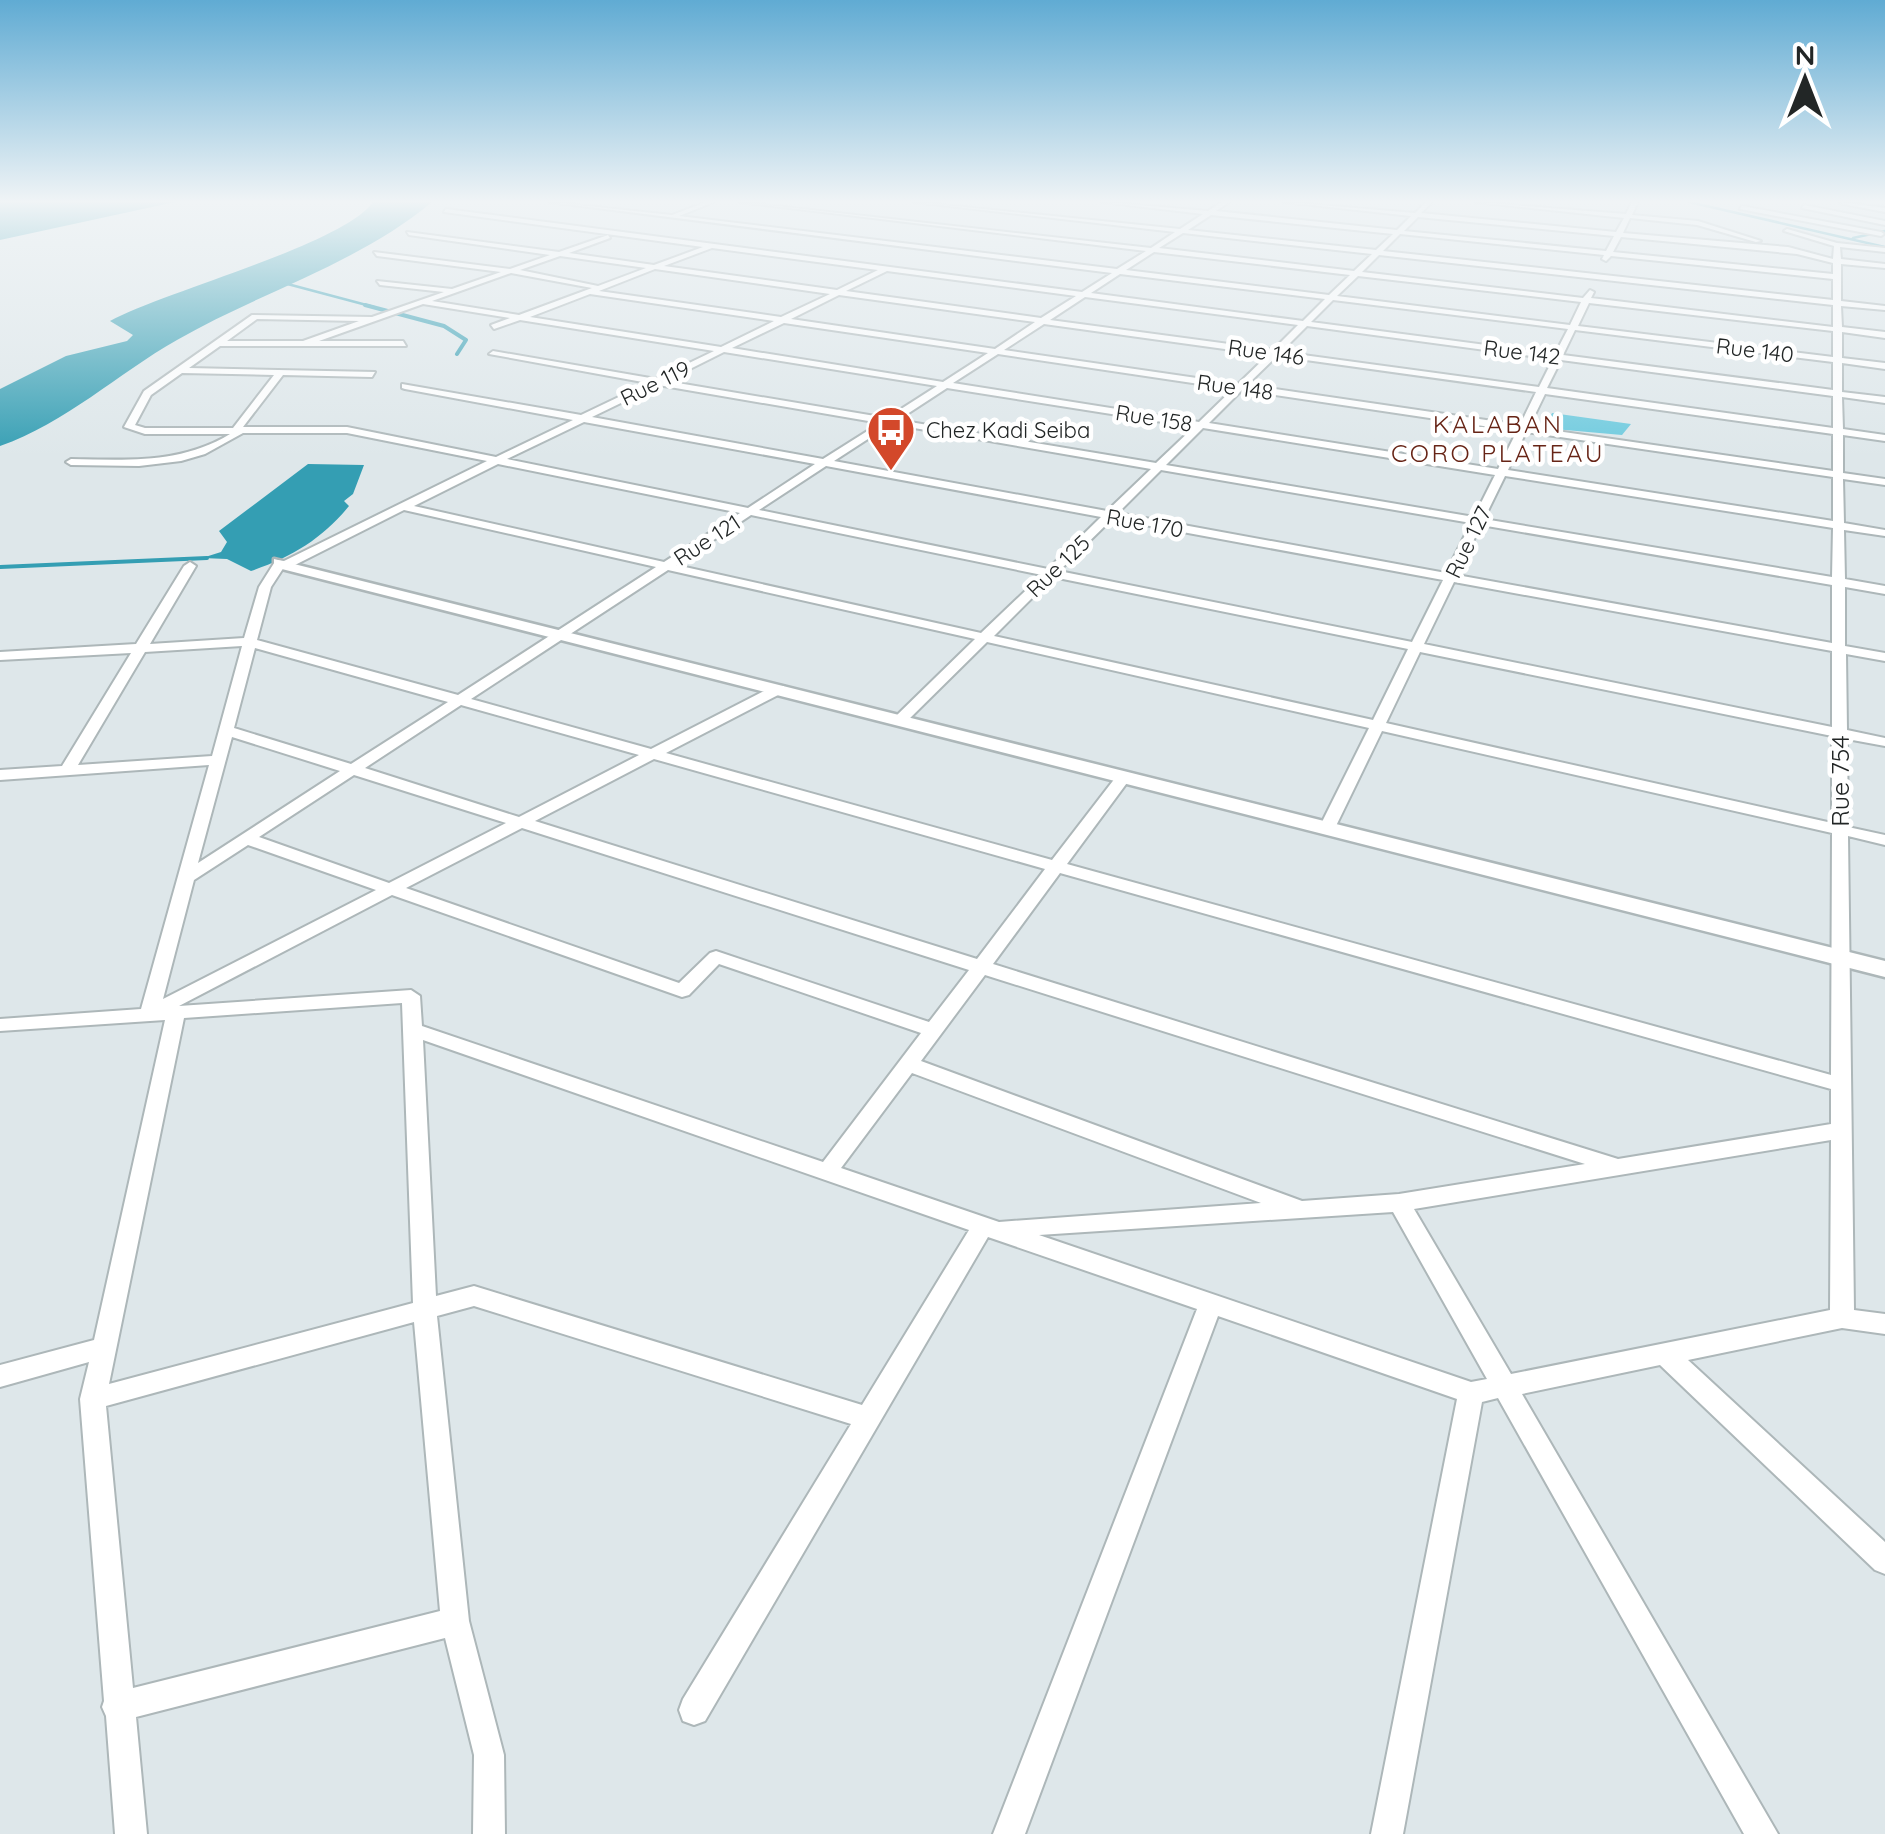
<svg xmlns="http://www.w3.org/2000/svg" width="1885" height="1834" font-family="Quicksand,sans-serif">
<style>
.green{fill:#6dcade}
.water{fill:#349eb3}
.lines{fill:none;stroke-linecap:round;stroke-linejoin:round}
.stream-far1{stroke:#349eb3;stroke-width:2.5}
.stream{stroke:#349eb3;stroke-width:4}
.street-casing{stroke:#adb7b9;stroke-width:4}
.secondary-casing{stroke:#adb7b9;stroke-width:5}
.street{fill:#fff;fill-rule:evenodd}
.secondary{fill:#fff;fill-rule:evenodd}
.labels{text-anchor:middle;stroke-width:9;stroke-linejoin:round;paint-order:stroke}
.far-street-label{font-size:22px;fill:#222626;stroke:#fff}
.far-poi-label{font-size:22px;fill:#222626;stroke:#fff;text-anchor:start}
.far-quarter-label{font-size:25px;letter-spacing:2.5px;fill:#672416;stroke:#fff}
.street-label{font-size:25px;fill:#222626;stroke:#fff}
</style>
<rect width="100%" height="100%" fill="#dee7ea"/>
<path class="green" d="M1552 413 1631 424 1622 435 1554 429 1546 425Z"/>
<path class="water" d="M0 202H175L0 240Z
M373 202H432C358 264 260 292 177 340 117 374 66 423 0 446V389L66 356 127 341 133 335 110 321C166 291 344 244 373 202Z
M308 464 364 465 353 494 344 501 349 506C322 539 292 557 251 571L227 559 202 558 221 552 227 542 219 531Z"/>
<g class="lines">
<path class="stream-far1" d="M1689 202 1885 247
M1853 238 1885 231
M280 282 374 307"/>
<path class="stream" d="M365 305 444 326 466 340 457 354
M0 567 207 558"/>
<g class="street-casing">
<path id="street" d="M549 202 672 215 706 202H714L679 216 1117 269 1146 251 739 202 1151 248 1175 232 914 202 1180 229 1203 214 1102 202 1208 211 1222 202H1229L1216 211 1397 230 1411 216 1284 202 1415 213 1426 202H1432L1421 213 1616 232 1624 218 1475 202 1626 214 1632 202H1638L1632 215 1698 221 1761 241 1756 242 1697 225 1630 218 1623 233 1788 247 1833 259 1834 246 1784 231 1787 229 1837 243 1885 248V252L1840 247 1841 259 1885 264V268L1841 264V301L1885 306V310L1841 306 1842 327 1885 332V338L1842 332V358L1885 363V369L1842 363V392L1885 397V403L1842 397 1843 429 1885 435V441L1843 435V473L1885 479V485L1843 479 1844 523 1885 530V536L1844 530 1845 579 1885 586V594L1845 587V646L1885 653V661L1846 654 1847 730 1885 738V746L1847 739 1848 827 1885 835V845L1848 836 1854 1310 1885 1314V1334L1842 1328 1688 1360 1885 1542V1574L1875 1570 1660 1365 1522 1394 1778 1834H1744L1498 1398 1482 1402 1403 1834H1371L1457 1399 1218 1316 1025 1834H993L1197 1309 988 1237 705 1721 694 1725 683 1721 679 1710 683 1699 851 1424 474 1306 437 1316 469 1621 504 1755 505 1834H473L474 1755 445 1638 136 1717 147 1834H115L106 1716 102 1707 104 1701 80 1399 89 1362 0 1387V1365L94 1340 165 1020 0 1031V1019L141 1009 209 765 0 780V770L62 766 131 653 0 660V652L136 644 184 566 190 562 196 566 150 644 244 638 259 587 276 560 284 561 487 461 347 433H243L205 454 181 461 139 466 71 465 66 462 71 459C126 460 181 464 230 434H145L124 427 144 391 252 315 372 317 444 292 380 285 377 281 452 289 501 272 377 256 374 252 510 269 550 255 409 235 407 232 559 252 608 235 610 238 569 253 654 265 703 247 444 212 446 209 1082 292 1112 273ZM1211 215 1393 234 1376 250 1188 230ZM1418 217 1614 236 1606 251 1404 231ZM1183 233 1372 254 1354 271 1159 248ZM1400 234 1604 255 1602 259 1606 261 1611 256 1833 279V300L1383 251ZM1621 237 1797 254 1833 263V274L1613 252ZM712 248 878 270 837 290 664 266ZM1154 252 1350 275 1329 295 1126 270ZM1379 255 1833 305V327L1591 298 1594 292 1590 290 1583 298 1362 272ZM560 256 646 268 598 286 520 270ZM655 269 830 294 781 317 599 291ZM887 271 1076 296 1041 318 846 291ZM511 273 592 288 519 315 432 301ZM1120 274 1325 299 1303 321 1091 293ZM1358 276 1581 302 1570 325 1337 296ZM590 294 774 321 721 347 530 317ZM839 295 1035 322 995 349 791 319ZM1085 297 1298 325 1273 350 1050 320ZM1333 300 1568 329 1555 354 1311 322ZM1589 303 1833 331V357L1578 326ZM423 304 510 318 491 325 494 329 520 320 714 351 656 379 493 351 489 354 648 383 581 415 402 384V388L405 389 573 420 496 457 347 427H243L283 375 372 377 375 372 189 368 220 346H406L403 341H319ZM257 319 359 321 303 341H227ZM784 323 988 353 943 382 732 348ZM1044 324 1268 355 1238 384 1004 350ZM1307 326 1553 359 1539 387 1281 352ZM1575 330 1833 362V390L1563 355ZM724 352 937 386 887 418 666 381ZM998 354 1233 389 1199 422 953 383ZM1277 356 1536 392 1520 425 1247 385ZM1561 360 1833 396V428L1547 388ZM182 373 274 375 233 428H145L135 425 151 395ZM658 385 880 423 823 459 592 417ZM947 388 1194 427 1156 463 898 420ZM1242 390 1517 431 1498 469 1209 423ZM1545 394 1833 434V471L1529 427ZM584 422 815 464 748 508 507 459ZM891 424 1151 469 1107 511 834 461ZM1203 428 1495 475 1474 517 1166 465ZM1526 432 1833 477V521L1508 470ZM498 464 740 513 664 562 414 506ZM826 466 1101 517 1048 569 759 510ZM1161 470 1471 523 1446 573 1118 513ZM1505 476 1833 528 1832 577 1484 519ZM404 510 656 567 458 695 257 640 271 587 284 567H291ZM751 515 1042 575 981 633 676 565ZM1112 519 1443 580 1412 642 1059 571ZM1481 525 1832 585V643L1457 575ZM668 570 975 639 895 717V723H905L987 642 1369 728 1319 828 1327 833 1335 828 1382 731 1832 833 1831 1075 1067 864 1132 776 1129 773H1119L1052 860 666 753 784 692V686H774L651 749 471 699ZM1053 577 1408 649 1373 720 994 636ZM1454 582 1832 651V727L1424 644ZM242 646 212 756 78 765 145 652ZM255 648 448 702 351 764 234 728ZM1420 652 1832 736V823L1386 723ZM461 705 639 755 519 817 365 768ZM232 737 340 771 198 863ZM654 759 1045 869 977 959 535 821ZM354 775 506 823 389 883 259 837ZM522 828 969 970 929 1022 716 951 710 953 679 983 406 888ZM248 845 376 890 163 999 194 880ZM1060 873 1831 1089V1124L1618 1159 993 964ZM392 895 682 997 689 995 719 964 921 1033 823 1162 422 1026 420 996 411 990 179 1006ZM985 975 1585 1164 1399 1194 1302 1201 921 1061ZM402 1003 413 1303 109 1384 184 1018ZM423 1040 969 1230 862 1405 474 1286 436 1296ZM912 1073 1261 1203 999 1222 841 1168ZM1831 1140 1830 1310 1511 1374 1414 1209ZM1393 1212 1487 1379 1471 1382 1039 1235ZM414 1322 440 1611 133 1688 106 1406Z
M1840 202 1885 208V212L1843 204Z
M1804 205 1885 221V225L1802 208Z
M1742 206 1881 232 1884 234 1881 236 1740 209Z"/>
</g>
<g class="secondary-casing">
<path id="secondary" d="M274 559 1885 961V977L274 567Z"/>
</g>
<use href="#street" class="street"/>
<use href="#secondary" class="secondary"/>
</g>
<linearGradient id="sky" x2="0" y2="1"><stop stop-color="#60abd3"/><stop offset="0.44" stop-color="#f0f4f6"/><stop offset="1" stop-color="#f0f4f6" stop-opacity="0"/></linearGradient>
<rect width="1885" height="458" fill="url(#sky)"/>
<defs>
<g id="bus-pin" transform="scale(2.5)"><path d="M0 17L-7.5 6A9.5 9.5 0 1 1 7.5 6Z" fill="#d3482a" stroke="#fff"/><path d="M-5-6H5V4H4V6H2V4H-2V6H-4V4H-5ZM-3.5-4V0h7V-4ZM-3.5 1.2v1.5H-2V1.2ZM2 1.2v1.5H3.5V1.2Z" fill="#fff"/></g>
</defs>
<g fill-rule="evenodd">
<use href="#bus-pin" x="891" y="430"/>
</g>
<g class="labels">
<g class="far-street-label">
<text transform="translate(1755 350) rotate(7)" y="8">Rue 140</text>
<text transform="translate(1266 352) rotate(8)" y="8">Rue 146</text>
<text transform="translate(1522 352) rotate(7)" y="8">Rue 142</text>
<text transform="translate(655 383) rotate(-26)" y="8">Rue 119</text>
<text transform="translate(1235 387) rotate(8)" y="8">Rue 148</text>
<text transform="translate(1154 418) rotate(9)" y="8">Rue 158</text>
<text transform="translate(1145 523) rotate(10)" y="8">Rue 170</text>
<text transform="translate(707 540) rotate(-33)" y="8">Rue 121</text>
<text transform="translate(1468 542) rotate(-64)" y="8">Rue 127</text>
<text transform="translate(1058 566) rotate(-44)" y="8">Rue 125</text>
</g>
<g class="far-poi-label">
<text x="926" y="438">Chez Kadi Seiba</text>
</g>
<g class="far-quarter-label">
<text x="1498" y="433">KALABAN<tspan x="1498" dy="29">CORO PLATEAU</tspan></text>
</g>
<g class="street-label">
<text transform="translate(1840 781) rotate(-90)" y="9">Rue 754</text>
</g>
</g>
<g transform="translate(1805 80)" stroke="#ffffff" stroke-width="8" paint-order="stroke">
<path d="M0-8L18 38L0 25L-18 38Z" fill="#222626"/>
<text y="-15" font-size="28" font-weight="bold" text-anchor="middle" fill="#222626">N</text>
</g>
</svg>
